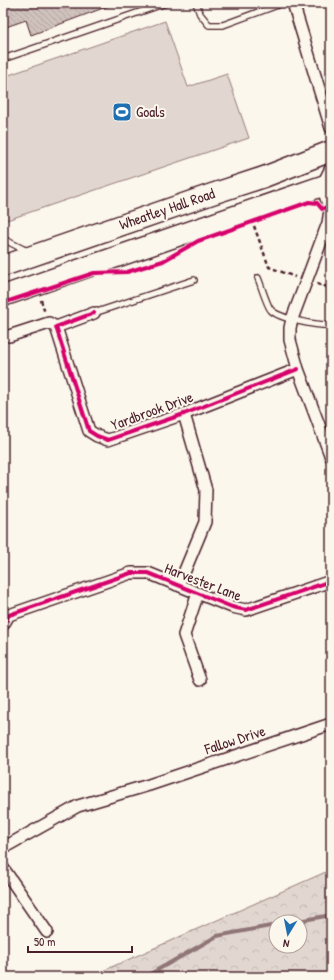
<svg xmlns="http://www.w3.org/2000/svg" width="334" height="980" font-family="'Patrick Hand',sans-serif">
<style>
.forest{fill:url(#forest-crowns);stroke:#967b7e;fill-rule:evenodd}
.pitch{fill:#e2d7d0;stroke:#967b7e}
.lines{fill:none;stroke-linecap:round;stroke-linejoin:round}
.stream{stroke:#907477;stroke-width:4}
.building{fill:url(#building-back-hatch);stroke:#4a1f2b}
.lane-casing{stroke:#4a1f2b;stroke-width:8}
.street-casing{stroke:#4a1f2b;stroke-width:14}
.highway-casing{stroke:#4a1f2b;stroke-width:23}
.path{stroke:#4a1f2b;stroke-width:2.5;stroke-dasharray:4 3;stroke-linecap:butt}
.lane{stroke:#fbf7ec;stroke-width:5.5}
.street{stroke:#fbf7ec;stroke-width:11}
.highway{stroke:#fbf7ec;stroke-width:20}
.cycleway-casing{stroke:#fbf7ec;stroke-width:6}
.cycleway{stroke:#d6006c;stroke-width:4}
.labels{text-anchor:middle;stroke-width:4;stroke-linejoin:round;paint-order:stroke}
.poi-label{font-size:15px;fill:#4a1f2b;stroke:#fbf7ec;text-anchor:start}
.street-label{font-size:15px;fill:#4a1f2b;stroke:#fbf7ec}
</style>
<defs>
<pattern id="forest-crowns" width="20" height="18" patternUnits="userSpaceOnUse"><rect width="20" height="18" fill="#e2d7d0"/><path d="M2 6a3 3 0 1 1 6 0M12 15a3 3 0 1 1 6 0" fill="none" stroke="#c3b8b3"/></pattern>
<pattern id="building-back-hatch" width="6" height="6" patternUnits="userSpaceOnUse"><rect width="6" height="6" fill="#cfc2bc"/><path d="M-1 5l2 2M0 0l6 6M5-1l2 2" fill="none" stroke="#b3a6a2"/></pattern>
</defs>
<rect width="100%" height="100%" fill="#fbf7ec"/>
<filter id="ink" filterUnits="userSpaceOnUse"><feTurbulence type="fractalNoise" baseFrequency=".025" numOctaves="2"/><feDisplacementMap in="SourceGraphic" scale="8" xChannelSelector="R" yChannelSelector="G"/><feConvolveMatrix kernelMatrix="1 2 1 2 8 2 1 2 1" color-interpolation-filters="sRGB"/></filter>
<g filter="url(#ink)">
<path class="forest" d="M331 867V977H89L328 871ZM276 922H300V946H276Z"/>
<path class="pitch" d="M165 21 188 87 227 74 249 138 7 220 3 210V77Z"/>
<g class="lines">
<path class="stream" d="M293 922 331 915
M145 977 217 936 276 925"/>
</g>
<path class="building" d="M3 3H113L114 4 31 35 26 20 3 28Z"/>
<g class="lines">
<g class="lane-casing">
<path id="lane" d="M196 3 200 14 209 25H223L283 3
M3 59 166 3
M3 237V246
M3 239 23 249 28 251
M258 278C261 285 267 306 271 310 279 319 319 326 331 325
M94 313 194 280"/>
</g>
<g class="street-casing">
<path id="street" d="M293 3 331 128
M331 168 322 186 330 210 328 223 292 319 290 328V340L298 369 331 457
M94 313 56 327 89 431 97 436 108 440 184 414 298 369
M9 336 49 323 56 327
M177 585 183 575 205 522 206 490 184 414
M198 593 184 635 200 680
M3 625 9 615 131 573H148L232 607 246 610 331 581
M3 848 78 806 149 785 331 724
M3 868 47 932"/>
</g>
<g class="highway-casing">
<path id="highway" d="M3 266 212 194 264 177 331 151
M3 296 331 183"/>
</g>
<path class="path" d="M254 226 269 267 295 277
M317 284 331 288
M41 300 45 313"/>
<use href="#lane" class="lane"/>
<use href="#street" class="street"/>
<use href="#highway" class="highway"/>
<g class="cycleway-casing">
<path id="cycleway" d="M3 303 94 273 127 272 163 261 198 241 309 202 317 203 322 209 331 205
M94 313 56 327 89 431 97 436 108 440 184 414 298 369
M3 625 9 615 131 573H148L232 607 246 610 331 581"/>
</g>
<use href="#cycleway" class="cycleway"/>
</g>
</g>
<defs>
<g id="stadium-square" transform="scale(1)"><rect x="-9" y="-9" width="18" height="18" rx="4" fill="#1f6fb2" stroke="#fbf7ec"/><path d="M0-5a6.5 5 0 1 0 0 10a6.5 5 0 1 0 0-10ZM-3.5-1.8h7v3.6h-7Z" fill="#fff"/></g>
</defs>
<g fill-rule="evenodd">
<use href="#stadium-square" x="122" y="112"/>
</g>
<g class="labels">
<g class="poi-label">
<text x="136" y="117">Goals</text>
</g>
<g class="street-label">
<text transform="translate(167 209) rotate(-19)" y="5">Wheatley Hall Road</text>
<text transform="translate(152 411) rotate(-20)" y="5">Yardbrook Drive</text>
<text transform="translate(203 582) rotate(21)" y="5">Harvester Lane</text>
<text transform="translate(235 740) rotate(-18)" y="5">Fallow Drive</text>
</g>
</g>
<rect width="334" height="980" fill="none" stroke="#fbf7ec" stroke-width="16"/>
<rect x="8" y="8" width="318" height="964" fill="none" stroke="#4a1f2b" stroke-width="1.5" filter="url(#ink)"/>
<g transform="translate(288 934) rotate(190)"><circle r="19" fill="#fbf7ec" stroke="#b4a19f"/>
<path d="M0-3L7 15L0 10L-7 15Z" fill="#1f6fb2"/>
<text y="-6" font-size="11" font-weight="bold" text-anchor="middle" fill="#4a1f2b">N</text>
</g>
<path d="M28 946v6h104v-6" fill="none" stroke="#4a1f2b" stroke-width="2"/>
<text x="34" y="946" font-size="12" fill="#4a1f2b" stroke="#fbf7ec" stroke-width="3" paint-order="stroke">50 m</text>
</svg>
